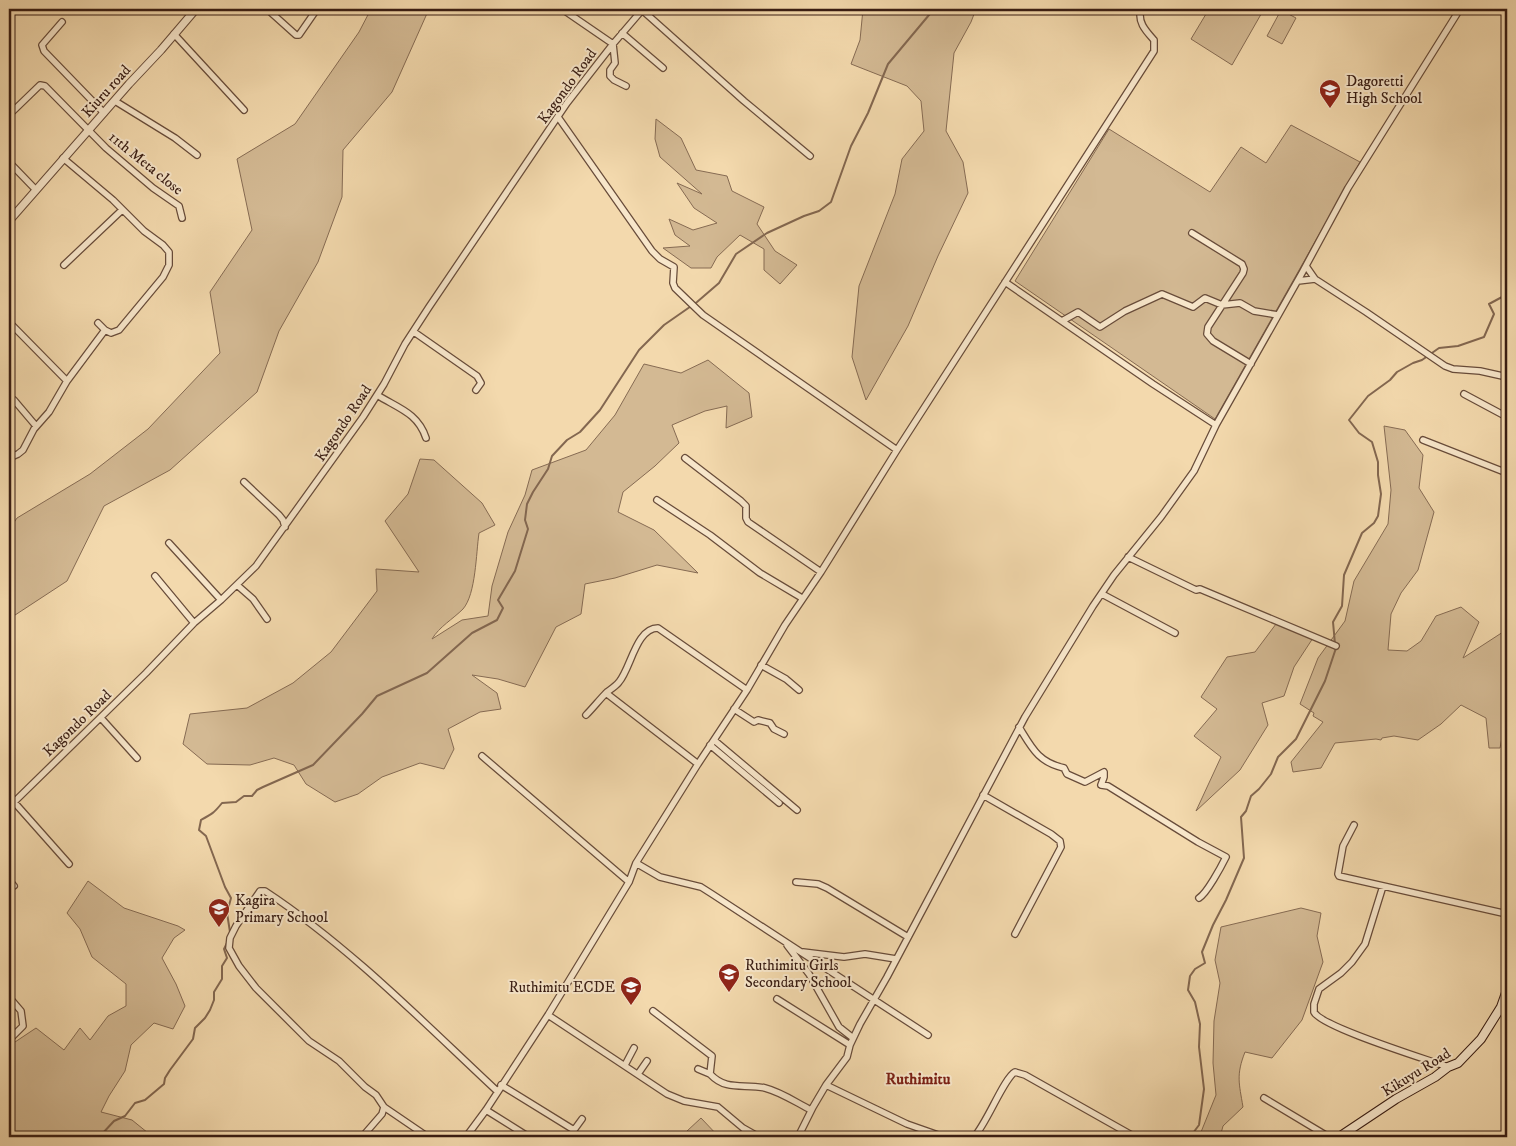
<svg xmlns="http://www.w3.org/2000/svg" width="1516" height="1146" font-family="'IM FELL DW Pica',serif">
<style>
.green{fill:#d3b993;stroke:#866b53}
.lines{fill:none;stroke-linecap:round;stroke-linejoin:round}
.stream{stroke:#836750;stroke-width:2}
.minor-casing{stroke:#684c3a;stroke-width:8}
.tertiary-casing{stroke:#684c3a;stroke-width:9}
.secondary-casing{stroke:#391d13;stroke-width:10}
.minor{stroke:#f7e6ca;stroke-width:5.5}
.tertiary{stroke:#f7e6ca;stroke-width:7}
.secondary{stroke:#f7e6ca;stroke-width:8}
.labels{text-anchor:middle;stroke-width:4;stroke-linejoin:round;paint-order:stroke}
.poi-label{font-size:15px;fill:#391d13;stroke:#f7e6ca;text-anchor:start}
.street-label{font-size:15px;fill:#391d13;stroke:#f7e6ca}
.neighbourhood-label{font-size:16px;font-weight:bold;fill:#7a1f14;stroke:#f7e6ca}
</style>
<rect width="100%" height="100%" fill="#f3d9ad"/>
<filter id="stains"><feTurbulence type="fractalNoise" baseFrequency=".004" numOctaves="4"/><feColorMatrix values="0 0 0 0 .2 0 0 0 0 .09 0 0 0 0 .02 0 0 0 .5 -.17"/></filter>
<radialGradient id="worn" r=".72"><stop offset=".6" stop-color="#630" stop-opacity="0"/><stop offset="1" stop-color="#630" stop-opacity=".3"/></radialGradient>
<path class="green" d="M371 9H429L392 92 343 150 342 197 318 262 279 331 257 392 170 470 104 506 67 581 9 619V530L17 518 90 474 148 429 220 353 210 292 252 230 237 159 295 124 359 32Z
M863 9H976L971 22 954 53 946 131 963 162 968 193 938 256 908 326 866 400 852 357 859 286 895 194 902 159 924 131 921 101 907 86 851 64 860 40Z
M1209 9H1264L1232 65 1191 39Z
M1281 10 1296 18 1282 44 1267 36Z
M656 119 681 138 696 170 727 176 732 191 764 207 757 224 775 251 797 265 780 284 764 270V249L740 235 717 257 711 268H691L663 248 690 246 675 235 669 219 693 230 717 223 694 208 677 183 702 194 660 157 655 139Z
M1291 125 1360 162 1215 419 1015 281 1109 129 1210 192 1241 147 1266 163Z
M708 360 749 393 752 417 726 428 727 406 705 411 672 425 679 443 655 466 623 492 618 512 654 530 698 573 657 565 615 578 585 584 581 614 556 627 525 687 498 679 472 675 497 693 501 709 480 712 448 729 454 749 444 769 420 763 382 777 358 794 335 802 306 784 294 765 274 758 250 765 207 764 183 744 190 714 247 708 293 683 331 652 377 591 376 569 419 572 385 521 408 494 420 459 434 460 482 503 495 525 479 533C476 553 476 594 463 609 453 619 439 627 432 639L462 620 488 616 492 586 508 532 525 495 532 470 586 450 615 415 644 364 681 373Z
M1384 426 1405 430 1423 455 1419 488 1434 512 1418 570 1401 593 1391 614 1388 650 1407 651 1421 641 1436 616 1461 607 1479 622 1463 658 1503 632 1506 716 1500 748H1489L1486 718 1461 705 1441 724 1418 740 1394 736 1382 738 1381 740 1376 739 1335 743 1321 768 1293 772 1291 762 1323 722 1313 716 1314 713 1300 704 1318 658 1345 621 1354 581 1388 524 1391 490Z
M1279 620 1313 638 1294 667 1284 696 1262 703 1268 725 1240 770 1196 811 1221 757 1194 736 1217 709 1201 697 1227 657 1255 652Z
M88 881 124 908 178 926 185 930 174 938 162 958 176 984 185 1006 173 1029 154 1023 131 1045 125 1071 109 1096 101 1112 132 1120 153 1137H9V1046L36 1028 64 1050 80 1028 90 1040 108 1016 126 1006V984L92 957 80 929 67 913Z
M1301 908 1321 913 1317 936 1323 962 1302 1020 1272 1058 1245 1052C1236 1075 1239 1083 1243 1107L1223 1126 1220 1137H1199L1216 1095 1213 1063 1214 1021 1220 983 1215 960 1221 927Z
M701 1118 719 1137H689L690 1135 687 1131Z"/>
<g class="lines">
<path class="stream" d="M1335 644 1333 622 1342 606 1344 575 1362 533 1374 523 1378 516 1381 494 1378 475V462L1372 442 1359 433 1349 420 1368 396 1390 380 1397 372 1413 363 1422 360 1439 348 1458 346 1484 337 1494 314 1489 304 1502 297 1507 290
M230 932 227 913 231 898 225 887 206 836 199 830 201 820C212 814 214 813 222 803L236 802 244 796H252L257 790 263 787 313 765 362 714 377 696 427 673 472 633 497 620 503 608 498 600 515 571 528 529 525 520 527 504 533 492 548 469 552 456 567 440 580 432 600 410 639 350 664 325 697 302 719 283 736 254 767 233 804 216 819 211 831 202 851 146 868 113 888 64 934 9
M95 1137 102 1134 114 1121 125 1116 135 1103 145 1100 164 1084 165 1078 170 1070 193 1039 195 1028 205 1018 210 1010 214 1000V992L222 979V966L227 958 224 949 227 943
M1190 1137 1199 1125 1204 1089 1199 1047 1200 1024 1195 1002 1188 990 1190 976 1195 969 1205 963 1202 952 1213 925 1226 900 1244 858 1241 817 1246 811 1251 796 1259 789 1271 774 1278 757 1296 739 1325 681 1336 648"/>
<g class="minor-casing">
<path id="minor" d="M267 9 296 35H299L317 9
M562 9 613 44 615 63 610 70V76L614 80 626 86
M642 10 744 101 810 156
M62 22 42 45 44 51 104 113
M622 33 663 68
M174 34 244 110
M115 101 175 138 197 155
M9 115 40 85 45 86 106 148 153 188 179 206 182 218
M558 117 652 251 660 259 674 267 673 283 675 288 703 315 897 450
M63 158 113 200 144 231 163 245 169 252V265L163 277 119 330 111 333 105 330
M9 162 36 190
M1192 233 1242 264 1244 269 1243 273 1208 327 1207 334 1213 341 1251 364
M64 265 122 210
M1306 266 1315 279 1366 312 1445 366 1453 369 1480 371 1507 377
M1298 281 1315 279
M1005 282 1153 384 1216 425 1302 273 1348 188 1460 9
M1062 321 1078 312 1100 327 1125 311 1162 294 1193 307 1205 298 1222 305 1240 303 1254 311 1278 315
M9 322 67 381 49 412 34 429 23 450 18 454 9 458
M414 332 477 376 481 383 476 390
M67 381 105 330 98 323
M1464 394 1507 417
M377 395C398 408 418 413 426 438
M14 400 36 426
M1423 440 1507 473
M685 458 741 501 746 506V518L748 522 821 572
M244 482 279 515 283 520 285 527
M657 500 710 535 760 573 802 598
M169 543 221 600
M1128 557 1196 590 1200 589 1336 646
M155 576 194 623
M237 585 253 599 267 619
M1102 594 1175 633
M761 665 786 679 799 690
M606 693 698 764
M734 709 754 722 758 720 770 723 774 729 784 734
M586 715C593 708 600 699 607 692 611 689 616 686 619 682 631 668 636 628 658 628L747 690
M101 718 137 758
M1019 727C1032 748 1038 762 1064 768L1067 774 1085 782 1104 772V777L1101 785 1108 786 1198 842 1226 857C1221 867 1207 893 1199 898
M714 740 797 810
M710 745 779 803
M482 756 629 882
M983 795 1051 834 1060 841 1061 847 1015 934
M14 802 69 864
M9 807 146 673 194 623 221 600 256 566 363 417 384 384 405 344 429 307 567 103 613 44 643 9
M1354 825 1343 846 1338 874 1339 876 1507 914
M636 863 660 877 701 887 712 894 928 1035
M9 880 14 886
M796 882 818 884 827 888 908 937
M1383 886 1365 944 1352 962 1341 973 1319 989 1314 1004V1012C1321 1027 1426 1059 1448 1067
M787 945 809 974 839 1027 853 1038
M803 952 844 957 865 954 896 959
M9 997 21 1011 23 1026 9 1040
M777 999 850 1045
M653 1011 712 1056 710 1074C727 1092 744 1083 765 1088 781 1092 797 1103 811 1110
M548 1015 667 1094 684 1101 718 1107 743 1128 759 1137
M625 1065 634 1048
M698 1069 710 1074
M638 1074 647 1061
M501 1085 574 1130 582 1119
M826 1085 907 1124 944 1137
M1264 1098 1329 1137
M486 1110 529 1137
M362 1137 382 1114 384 1107
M428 1137 384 1107 376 1095 365 1087 339 1061 309 1041 256 988 239 966 229 948 230 938 236 926 260 891H265C350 947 423 1022 497 1091
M466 1137 486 1110 548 1015 629 882 636 863 698 764 747 690 785 625 821 572 897 450 1154 51V40C1146 31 1137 22 1141 9
M798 1137 813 1107 826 1085 847 1057 850 1045 860 1024 887 977 1025 717 1093 606 1114 575 1161 517 1194 471 1216 425
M974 1137C987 1123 1004 1078 1015 1072L1025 1075 1135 1137"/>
</g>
<g class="tertiary-casing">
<path id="tertiary" d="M9 221 129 84 161 50 196 9"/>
</g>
<g class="secondary-casing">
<path id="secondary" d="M1339 1137 1396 1099 1435 1077 1448 1067 1458 1063 1481 1039 1501 1007 1507 990"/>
</g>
<use href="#minor" class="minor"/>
<use href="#tertiary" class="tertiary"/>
<use href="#secondary" class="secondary"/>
</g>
<defs>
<g id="school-pin" transform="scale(1.125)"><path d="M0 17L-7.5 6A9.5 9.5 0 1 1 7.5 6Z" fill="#8f2418" stroke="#f7e6ca"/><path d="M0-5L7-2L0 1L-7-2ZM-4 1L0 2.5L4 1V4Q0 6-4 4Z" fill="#fff"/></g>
</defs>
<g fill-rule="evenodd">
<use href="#school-pin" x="1330" y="90"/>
<use href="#school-pin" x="219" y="909"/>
<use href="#school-pin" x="729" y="974"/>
<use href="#school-pin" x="631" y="987"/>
</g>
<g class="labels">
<g class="poi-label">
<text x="1346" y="86">Dagoretti<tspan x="1346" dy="17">High School</tspan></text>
<text x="235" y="905">Kagira<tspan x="235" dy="17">Primary School</tspan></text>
<text x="745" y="970">Ruthimitu Girls<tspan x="745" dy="17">Secondary School</tspan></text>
<text x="615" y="992" text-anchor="end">Ruthimitu ECDE</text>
</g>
<g class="street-label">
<text transform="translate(567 86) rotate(-54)" y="5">Kagondo Road</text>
<text transform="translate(106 91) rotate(-48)" y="5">Kiuru road</text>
<text transform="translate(146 163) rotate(39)" y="5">11th Meta close</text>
<text transform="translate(343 423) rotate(-56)" y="5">Kagondo Road</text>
<text transform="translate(77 723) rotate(-44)" y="5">Kagondo Road</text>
<text transform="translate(1416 1072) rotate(-32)" y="5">Kikuyu Road</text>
</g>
<g class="neighbourhood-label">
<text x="918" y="1084">Ruthimitu</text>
</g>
</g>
<rect width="1516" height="1146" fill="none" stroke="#f3d9ad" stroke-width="30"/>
<rect x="10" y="10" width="1496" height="1126" fill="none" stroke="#391d13" stroke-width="2.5"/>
<rect x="15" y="15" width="1486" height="1116" fill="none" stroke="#391d13"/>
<rect width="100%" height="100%" filter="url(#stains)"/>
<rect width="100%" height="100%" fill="url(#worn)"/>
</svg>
